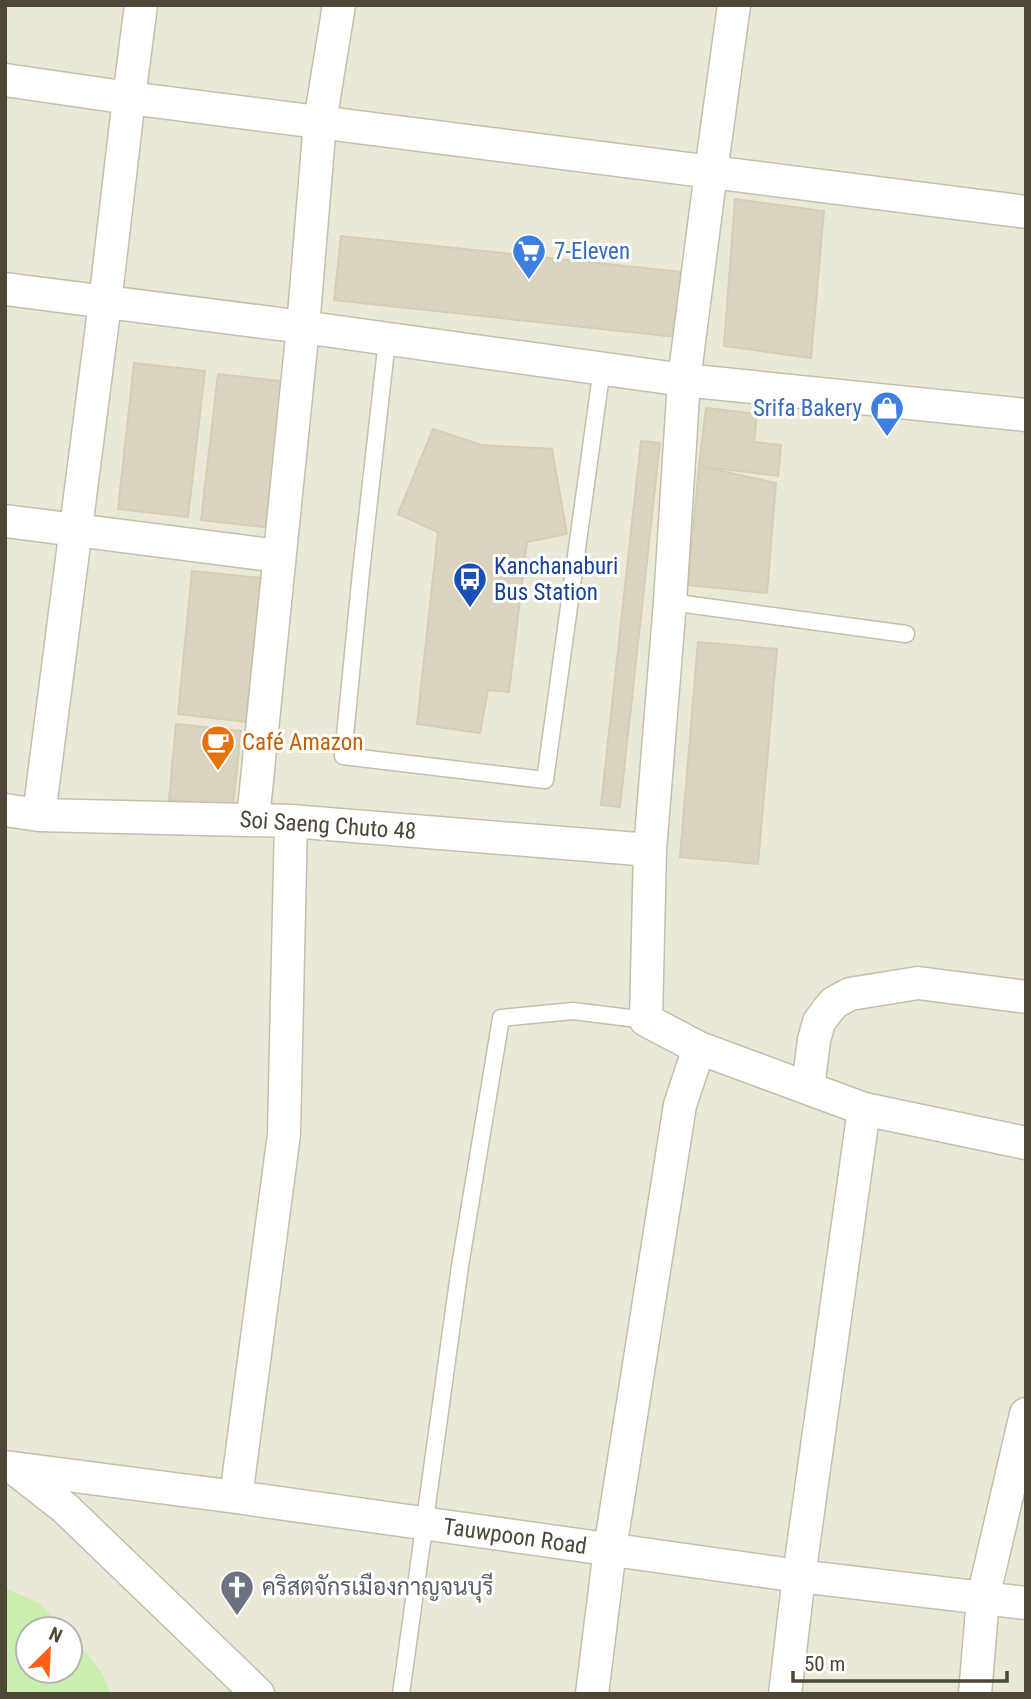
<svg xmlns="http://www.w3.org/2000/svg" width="1031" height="1699" font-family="'Roboto Condensed',Sarabun,sans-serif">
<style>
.residential{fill:#ebe8d8;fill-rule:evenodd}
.green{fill:#c9eeb0}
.building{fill:#dad3bf;stroke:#d5cdb1;stroke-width:2}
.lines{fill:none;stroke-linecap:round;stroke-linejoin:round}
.service-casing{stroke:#c3bfac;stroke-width:19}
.minor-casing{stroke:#c3bfac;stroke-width:35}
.service{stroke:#fff;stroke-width:16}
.minor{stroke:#fff;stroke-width:32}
.labels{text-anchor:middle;stroke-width:6;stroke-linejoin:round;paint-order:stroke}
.shop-label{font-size:23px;fill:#366cbe;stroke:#fff;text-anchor:start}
.transit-label{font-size:23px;fill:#164399;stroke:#fff;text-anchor:start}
.food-label{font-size:23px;fill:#c56008;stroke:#fff;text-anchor:start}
.street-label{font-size:23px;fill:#4c4737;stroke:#fff}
.worship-label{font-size:23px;fill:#5b616d;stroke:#fff;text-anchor:start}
</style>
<rect width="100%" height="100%" fill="#f7f5eb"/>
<path class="residential" d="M5 5H1026V1694H5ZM28 1629H70V1671H28Z"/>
<path class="green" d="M5 1588 39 1603 66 1629H28V1671H70V1633L102 1673 111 1694H5Z"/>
<path class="building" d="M735 199 824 211 811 358 724 346Z
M341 236 682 272 675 337 334 300Z
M134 363 205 371 188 517 118 509Z
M218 374 288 382 272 528 201 520Z
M706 408 757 414 754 442 781 445 778 476 699 466Z
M433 429 481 445 552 449 567 534 527 542 509 692 488 690 480 733 417 724 438 532 398 514Z
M641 441 660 443 620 807 601 805Z
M699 466 776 483 767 593 688 585Z
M192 571 261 578 246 722 178 714Z
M698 642 777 649 758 864 680 857Z
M176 724 241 731 233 807 169 800Z"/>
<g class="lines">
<g class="service-casing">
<path id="service" d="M387 340 361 572 343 756 545 780 602 368
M670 602 906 634
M401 1694 460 1266 501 1018 573 1011 646 1020"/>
</g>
<g class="minor-casing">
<path id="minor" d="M734 5 711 172 684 380 670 602 650 850 646 1020 699 1048 864 1109 1026 1143
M5 80 129 98 1026 212
M5 289 303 327 684 380 1026 415
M5 521 279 556
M5 810 39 815 291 821 650 850
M39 815 105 303 129 98 141 5
M253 819 303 327 320 122 339 5
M808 1088 814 1040 819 1022 827 1011 835 1002 850 994 918 983 1026 997
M5 1467 236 1497 799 1576 1026 1603
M15 1469 65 1508 258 1694
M236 1497 284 1134 291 821
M592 1694 610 1549 680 1105 699 1048
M785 1694 799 1576 864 1109
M975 1694 983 1598 1026 1414"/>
</g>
<use href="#service" class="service"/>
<use href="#minor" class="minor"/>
</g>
<defs>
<g id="supermarket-pin" transform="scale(1.75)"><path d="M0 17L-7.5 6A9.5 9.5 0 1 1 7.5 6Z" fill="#3f7fe0" stroke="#fff"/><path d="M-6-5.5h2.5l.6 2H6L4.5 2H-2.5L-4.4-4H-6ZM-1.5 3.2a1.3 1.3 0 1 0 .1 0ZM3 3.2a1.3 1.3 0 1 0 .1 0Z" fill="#fff"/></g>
<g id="shop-pin" transform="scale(1.75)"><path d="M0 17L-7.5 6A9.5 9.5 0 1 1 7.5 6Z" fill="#3f7fe0" stroke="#fff"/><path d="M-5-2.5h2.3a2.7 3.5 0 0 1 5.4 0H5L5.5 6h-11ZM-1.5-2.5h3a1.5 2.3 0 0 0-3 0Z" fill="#fff"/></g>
<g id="bus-pin" transform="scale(1.75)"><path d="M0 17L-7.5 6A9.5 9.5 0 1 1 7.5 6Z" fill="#1a4fb4" stroke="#fff"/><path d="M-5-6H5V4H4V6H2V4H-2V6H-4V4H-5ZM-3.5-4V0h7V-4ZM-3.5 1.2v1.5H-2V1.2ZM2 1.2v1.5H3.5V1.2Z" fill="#fff"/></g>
<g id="cafe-pin" transform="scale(1.75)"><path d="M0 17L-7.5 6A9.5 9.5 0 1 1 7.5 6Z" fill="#e8710a" stroke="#fff"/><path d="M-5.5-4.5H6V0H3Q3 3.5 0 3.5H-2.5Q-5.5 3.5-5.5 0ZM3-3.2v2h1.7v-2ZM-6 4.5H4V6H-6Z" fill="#fff"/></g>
<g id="church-pin" transform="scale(1.75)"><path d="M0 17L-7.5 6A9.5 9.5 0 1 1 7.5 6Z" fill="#6b7280" stroke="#fff"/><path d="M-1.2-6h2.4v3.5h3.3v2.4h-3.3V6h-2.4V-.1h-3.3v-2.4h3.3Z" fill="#fff"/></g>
</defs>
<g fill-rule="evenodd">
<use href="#supermarket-pin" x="529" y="251"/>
<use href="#shop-pin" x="887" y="408"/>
<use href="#bus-pin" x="470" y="579"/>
<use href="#cafe-pin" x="218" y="742"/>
<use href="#church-pin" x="237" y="1587"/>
</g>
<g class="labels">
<g class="shop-label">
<text x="554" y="259">7-Eleven</text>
<text x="862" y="416" text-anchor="end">Srifa Bakery</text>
</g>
<g class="transit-label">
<text x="494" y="574">Kanchanaburi<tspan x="494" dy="26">Bus Station</tspan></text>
</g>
<g class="food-label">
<text x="242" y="750">Café Amazon</text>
</g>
<g class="street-label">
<text transform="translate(328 825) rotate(4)" y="8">Soi Saeng Chuto 48</text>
<text transform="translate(515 1536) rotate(8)" y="8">Tauwpoon Road</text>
</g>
<g class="worship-label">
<text x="262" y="1595">คริสตจักรเมืองกาญจนบุรี</text>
</g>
</g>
<rect width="1031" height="1699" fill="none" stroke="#4c4737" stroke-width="14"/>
<g transform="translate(49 1650) rotate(24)"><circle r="33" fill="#ffffff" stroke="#b7b5af" stroke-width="2"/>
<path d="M0-5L12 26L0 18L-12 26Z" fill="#ff5f19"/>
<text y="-10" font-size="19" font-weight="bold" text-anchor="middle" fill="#4c4737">N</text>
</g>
<path d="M793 1671v10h214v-10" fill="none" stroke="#4c4737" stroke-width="3.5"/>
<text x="804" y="1671" font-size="21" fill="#4c4737" stroke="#ffffff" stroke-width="5" paint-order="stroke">50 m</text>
</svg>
